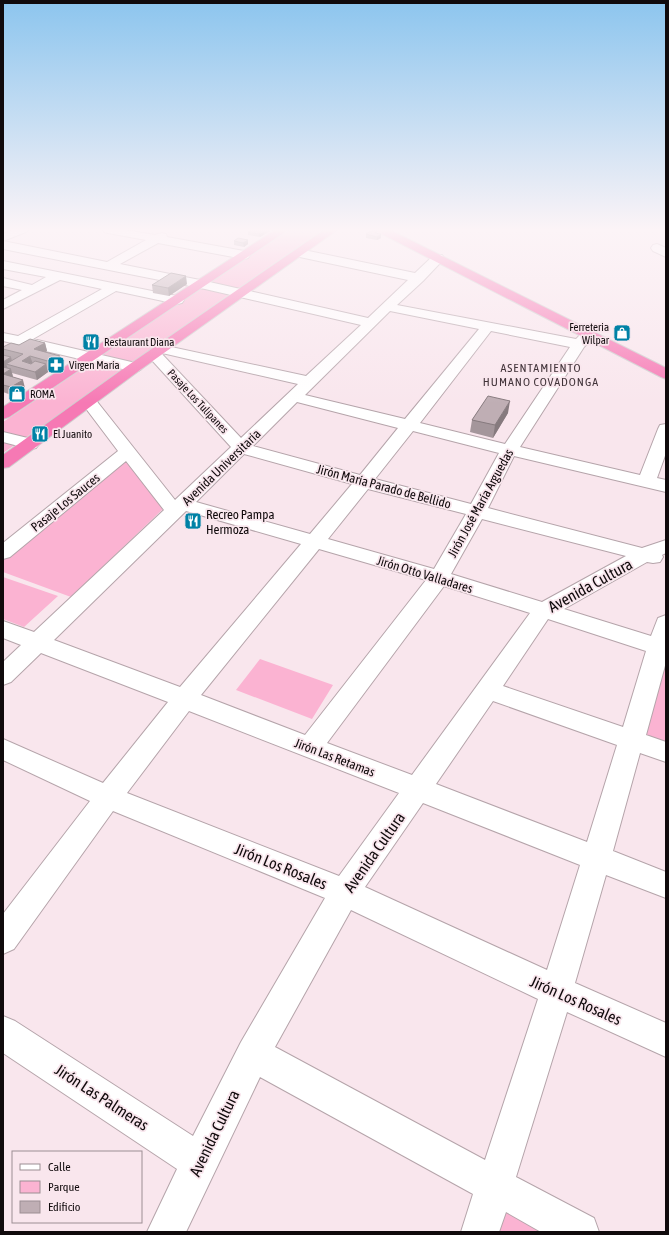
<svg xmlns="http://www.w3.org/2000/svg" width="669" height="1235" font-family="'Asap Condensed',sans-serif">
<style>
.green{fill:#fbb3d2}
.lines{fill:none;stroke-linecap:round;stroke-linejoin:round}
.minor-casing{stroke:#b5a4aa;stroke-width:2}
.highway-casing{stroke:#cfcece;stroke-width:2}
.minor{fill:#fff;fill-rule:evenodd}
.highway{fill:#f679b4;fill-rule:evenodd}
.wall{fill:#a4969b}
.shaded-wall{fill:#867a7e}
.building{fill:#bfaeb4;stroke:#867a7e}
.labels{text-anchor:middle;stroke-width:3.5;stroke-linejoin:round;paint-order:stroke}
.far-poi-label{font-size:11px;fill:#100a0c;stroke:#f9e6ed;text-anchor:start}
.far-street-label{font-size:11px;fill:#100a0c;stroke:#f9e6ed}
.far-neighbourhood-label{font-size:12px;letter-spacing:1px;fill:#42343a;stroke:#f9e6ed}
.street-label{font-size:13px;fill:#100a0c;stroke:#f9e6ed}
.poi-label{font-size:13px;fill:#100a0c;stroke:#f9e6ed;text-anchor:start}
.near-street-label{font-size:16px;fill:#100a0c;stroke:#f9e6ed}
</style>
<rect width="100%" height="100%" fill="#f9e6ed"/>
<path class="green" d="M288 230H323L220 301 130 366 3 453V422Z
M126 459 164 508 71 597 3 572V559Z
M3 577 58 596 24 627 3 619Z
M260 659 333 685 312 719 236 690Z
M666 660V748L642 740Z
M506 1201 561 1232H496Z"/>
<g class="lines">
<g class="minor-casing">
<path id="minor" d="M13 230H28L26 232 3 241V234Z
M103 230H125L155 235 162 233 166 234 167 237 244 251 248 252 250 255 248 258 244 259 158 243 120 264 205 281 368 318 408 280 295 256 293 253 295 250 299 249 415 273 434 255H442L444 258 442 261 423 281 397 305 576 339C582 333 585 329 594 331L596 334 584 347 520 447 640 475 658 429 660 425 666 424V453L657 478 666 480V492L514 456 488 508 642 548 666 540V553L662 555 663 557 660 562 653 563 647 562 564 609 651 636 658 618 666 615V662L646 735 666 742V762L640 753 613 851 666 872V898L606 875 575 983 666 1023V1057L567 1012 516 1177 594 1218 599 1232H541L506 1212 499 1232H461L473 1194 260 1077 186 1232H147L177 1169 3 1053V1016L15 1021 193 1136 241 1042 325 898 113 811 14 949 3 954V914L90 801 3 760V739L103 783 168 702 41 653 11 682 3 685V662L21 645 3 638V621L34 632 164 510 126 461 10 557 3 559V543L118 451 81 402 83 399 89 397 95 399 175 500 231 447 149 357 147 354 149 351 155 350 157 346 162 345 306 376 361 325 205 289 3 249V241L107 262 146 240 108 233 104 232ZM390 311 479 329 405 419 305 395ZM491 331 570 347 505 444 420 423ZM161 353H162L298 384 241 438ZM297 402 398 428 360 475 253 446ZM413 431 499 453 471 504 375 479ZM244 454 352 484 310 534 196 502ZM368 489 466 514 434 569 328 539ZM186 511 301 544 180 687 54 640ZM482 519 626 556 542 602 451 574ZM319 549 426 580 305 735 201 695ZM444 586 530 613 412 775 327 743ZM548 619 646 651 623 727 503 686ZM493 701 617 745 587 842 436 784ZM189 711 399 793 339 876 127 793ZM423 803 580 865 547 970 365 887ZM351 910 538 999 485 1160 275 1047Z
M657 244 666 248V257L653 251 651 248 653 245Z
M3 261 177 296 182 297 184 300 182 303 177 304 116 291 33 339 140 364 143 367 140 370 135 372 3 341V333L18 336 102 289 60 280 3 309V300L22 290 3 286V278L32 285 46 277 3 269Z
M3 432 36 440 39 444 36 448 30 449 3 442Z"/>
</g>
<g class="highway-casing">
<path id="highway" d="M275 230H288L9 417 3 419V407Z
M324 230H337L140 370 9 467 3 468V455L130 364Z
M376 230H390L666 368V379L661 377 378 232Z"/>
</g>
<use href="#minor" class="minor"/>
<use href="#highway" class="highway"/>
</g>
<path class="wall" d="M270 231 260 237 248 235V232Z
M366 234H381V238L377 240 366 238Z
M248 240V244L244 247 234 245V241Z
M187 284 169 296 153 293 152 285Z
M45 343 47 351 45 352 62 364 53 370 48 368V372L37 380 12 373 13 377 25 388 14 396 3 392V347L19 345Z
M508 413 493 438 470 432 472 420Z"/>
<path class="shaded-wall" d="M266 230H270V231L260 237 259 234Z
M381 234V238L377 240V237Z
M248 240V244L244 247 243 243Z
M186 276 187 284 169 296 168 288Z
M45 343 47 351 36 357 34 349Z
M30 356 33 364 22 361Z
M60 356 62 364 53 370 51 362Z
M11 357 13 365 6 364 8 369 3 371V362Z
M46 364 48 372 37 380 35 372Z
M11 369 13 377 5 382 3 374Z
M23 380 25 388 14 396 11 387Z
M510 401 508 413 493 438 495 425Z"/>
<path class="building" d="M251 230H266L259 234 248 232Z
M373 230 378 231 375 233 381 234 377 237 366 234Z
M238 238 248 240 243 243 234 241Z
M171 273 186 276 168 288 152 285Z
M30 339 45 343 34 349 60 356 51 362 30 356 22 361 31 364 35 361 46 364 35 372 6 364 23 354 3 349V347L11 343 19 345Z
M3 355 11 357 3 362Z
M3 367 11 369 3 374Z
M3 374 23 380 11 387 3 385Z
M488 396 510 401 495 425 472 420Z"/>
<linearGradient id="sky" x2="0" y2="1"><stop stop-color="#8cc5ee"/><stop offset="0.57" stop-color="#fcf4f7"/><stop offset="1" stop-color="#fcf4f7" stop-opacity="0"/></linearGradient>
<rect width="669" height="403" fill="url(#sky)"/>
<defs>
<g id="shop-square" transform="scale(0.9)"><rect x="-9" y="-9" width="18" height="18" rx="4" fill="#0082a6" stroke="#f9e6ed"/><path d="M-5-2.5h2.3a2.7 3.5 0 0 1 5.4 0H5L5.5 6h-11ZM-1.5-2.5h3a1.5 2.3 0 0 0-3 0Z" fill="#fff"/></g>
<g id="restaurant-square" transform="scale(0.9)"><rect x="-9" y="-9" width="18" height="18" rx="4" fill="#0082a6" stroke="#f9e6ed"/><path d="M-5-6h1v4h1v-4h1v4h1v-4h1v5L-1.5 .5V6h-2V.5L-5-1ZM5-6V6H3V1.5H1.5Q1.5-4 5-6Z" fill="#fff"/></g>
<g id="pharmacy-square" transform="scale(0.9)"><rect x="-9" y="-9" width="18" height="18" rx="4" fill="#0082a6" stroke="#f9e6ed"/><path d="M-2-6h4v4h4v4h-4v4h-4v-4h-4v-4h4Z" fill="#fff"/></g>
</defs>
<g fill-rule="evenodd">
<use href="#shop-square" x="622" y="333"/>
<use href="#restaurant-square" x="91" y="342"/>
<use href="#pharmacy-square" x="56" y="365"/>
<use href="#shop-square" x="17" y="394"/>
<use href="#restaurant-square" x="40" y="434"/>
<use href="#restaurant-square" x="193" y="521"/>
</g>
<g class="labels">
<g class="far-poi-label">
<text x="609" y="331" text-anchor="end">Ferreteria<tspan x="609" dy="13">Wilpar</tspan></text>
<text x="104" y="346">Restaurant Diana</text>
<text x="69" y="369">Virgen María</text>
<text x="30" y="398">ROMA</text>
<text x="53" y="438">El Juanito</text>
</g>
<g class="far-street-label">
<text transform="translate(198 401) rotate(47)" y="4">Pasaje Los Tulipanes</text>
</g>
<g class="far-neighbourhood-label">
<text x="541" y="372">ASENTAMIENTO<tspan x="541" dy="14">HUMANO COVADONGA</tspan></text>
</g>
<g class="street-label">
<text transform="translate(221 467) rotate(-44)" y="5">Avenida Universitaria</text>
<text transform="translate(384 486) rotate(15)" y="5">Jirón María Parado de Bellido</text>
<text transform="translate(65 502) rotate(-39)" y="5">Pasaje Los Sauces</text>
<text transform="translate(480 503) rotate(-61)" y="5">Jirón José María Arguedas</text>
<text transform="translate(425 574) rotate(17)" y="5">Jirón Otto Valladares</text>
<text transform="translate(335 757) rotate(21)" y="5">Jirón Las Retamas</text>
</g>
<g class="poi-label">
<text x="206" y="519">Recreo Pampa<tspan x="206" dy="15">Hermoza</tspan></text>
</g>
<g class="near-street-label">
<text transform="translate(590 585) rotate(-29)" y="6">Avenida Cultura</text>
<text transform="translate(374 852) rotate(-55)" y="6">Avenida Cultura</text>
<text transform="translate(281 866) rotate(22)" y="6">Jirón Los Rosales</text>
<text transform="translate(576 1000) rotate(24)" y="6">Jirón Los Rosales</text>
<text transform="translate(102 1097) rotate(33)" y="6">Jirón Las Palmeras</text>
<text transform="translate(214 1133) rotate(-64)" y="6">Avenida Cultura</text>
</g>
</g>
<rect width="669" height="1235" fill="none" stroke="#100a0c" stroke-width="8"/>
<rect x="12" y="1151" width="130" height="72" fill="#f9e6ed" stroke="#9c8e93"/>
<rect x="20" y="1164" width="20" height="6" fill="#ffffff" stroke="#9c8e93"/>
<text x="48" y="1171" font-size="12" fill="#100a0c">Calle</text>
<rect x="20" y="1181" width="20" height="12" fill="#fbb3d2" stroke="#9c8e93"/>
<text x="48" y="1191" font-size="12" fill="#100a0c">Parque</text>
<rect x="20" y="1201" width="20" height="12" fill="#bfaeb4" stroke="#9c8e93"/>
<text x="48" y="1211" font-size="12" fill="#100a0c">Edificio</text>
</svg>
